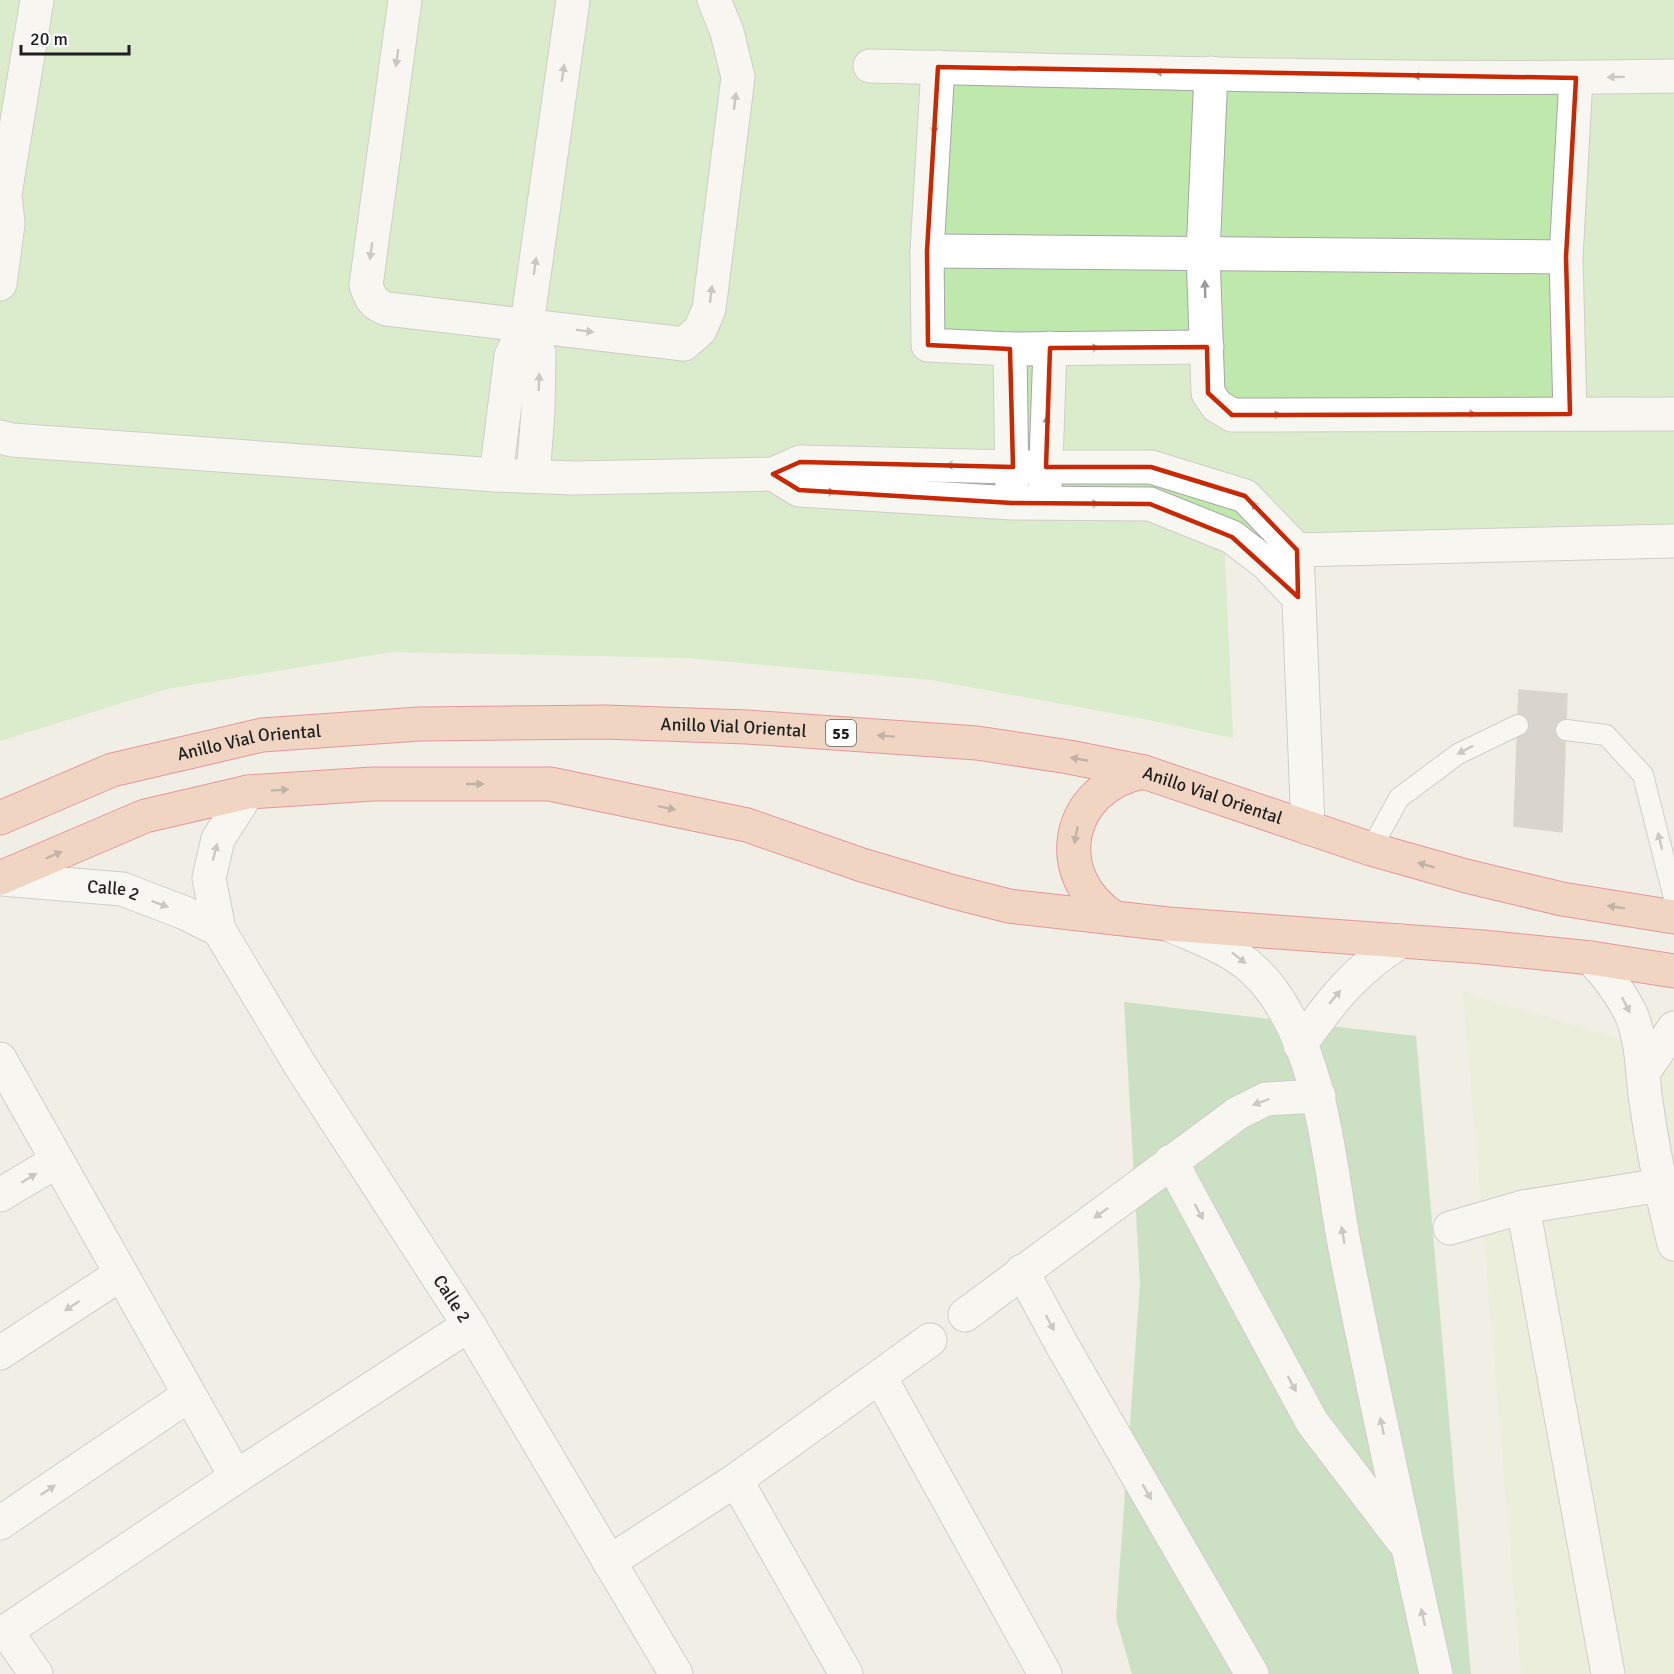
<svg xmlns="http://www.w3.org/2000/svg" width="1674" height="1674" font-family="Signika,sans-serif">
<style>
.farmland{fill:#e7eed1}
.grass{fill:#bfe8ad}
.forest{fill:#a1ce9b}
.building{fill:#bcb7af;stroke:#c1b7a8;stroke-width:1.5}
.lines{fill:none;stroke-linecap:round;stroke-linejoin:round}
.service-casing{stroke:#a6a6a6;stroke-width:22}
.minor-casing{stroke:#a6a6a6;stroke-width:35}
.trunk-casing{stroke:#d72946;stroke-width:35}
.service{stroke:#fff;stroke-width:20}
.minor{stroke:#fff;stroke-width:33}
.trunk{stroke:#f0b998;stroke-width:33}
.oneway{fill:#9a9a9a}
.oneway2{fill:#886c5c}
.marked{fill:none;stroke:#c92805;stroke-width:4.5;stroke-linejoin:round}
.labels{text-anchor:middle;stroke-width:4.5;stroke-linejoin:round;paint-order:stroke}
.shield{fill:#fff;stroke:#626262;stroke-width:1.5}
.shield-label{font-size:16px;font-weight:bold;fill:#1f1f1f}
.street-label{font-size:18px;fill:#1f1f1f;stroke:#fff}
</style>
<rect width="100%" height="100%" fill="#f0eee5"/>
<path class="farmland" d="M1463 992 1674 1055V1674H1521Z"/>
<path class="grass" d="M0 0H1674V532L1225 554 1233 738 1149 720 931 680 688 658 392 652 167 689 0 741Z"/>
<path class="forest" d="M1124 1002 1416 1036 1471 1674H1132L1116 1618 1140 1284Z"/>
<path class="building" d="M1519 690 1567 694 1562 832 1514 826Z"/>
<g class="lines">
<g class="service-casing">
<path id="service" d="M1566 730 1606 735 1643 775 1674 898
M1371 849 1399 798 1458 754 1518 725"/>
</g>
<g class="minor-casing">
<g id="minor">
<path d="M405 0 366 285C370 298 374 305 387 309L684 344 700 330 709 309 738 77 727 32 714 0"/>
<path d="M870 66C1138 72 1406 81 1674 76"/>
<path d="M938 67 927 251 928 345 1010 349 1207 347"/>
<path d="M1211 73 1203 254 1208 393 1217 406 1232 415 1674 414"/>
<path d="M927 251 1566 257"/>
<path d="M0 284 8 224 5 194 37 0"/>
<path d="M527 324 539 353 538 412 533 476"/>
<path d="M1010 349 1012 488"/>
<path d="M1570 414 1566 257 1576 78"/>
<path d="M0 437 12 440 496 475 573 478 773 474 800 462 1013 467H1151L1245 496 1297 550 1308 828"/>
<path d="M773 474 799 490 1012 503 1150 504 1232 537 1267 564 1298 597"/>
<path d="M496 475 511 356 527 324 573 0"/>
<path d="M1045 490 1050 348"/>
<path d="M1276 560 1297 550 1674 541"/>
<path id="s1" d="M248 792 218 839 209 878 219 930 300 1065 469 1325 676 1674"/>
<path id="s2" d="M0 879 122 889 185 913 219 930"/>
<path d="M1172 926C1214 944 1246 954 1273 992 1323 1062 1329 1161 1344 1243 1372 1387 1404 1531 1436 1674"/>
<path d="M1591 958C1607 975 1621 993 1631 1014 1642 1040 1642 1068 1645 1095 1652 1146 1662 1195 1674 1244"/>
<path d="M1300 1045C1332 1000 1354 971 1401 941"/>
<path d="M0 1059 236 1477"/>
<path d="M1643 1073 1674 1028"/>
<path d="M1171 1161 1312 1422 1402 1540"/>
<path d="M0 1195 57 1161"/>
<path d="M1523 1207 1608 1674"/>
<path d="M1450 1228 1523 1207 1674 1183"/>
<path d="M1022 1271 1062 1345 1252 1674"/>
<path d="M965 1315 1238 1113 1266 1099 1319 1096"/>
<path d="M0 1353 121 1274"/>
<path d="M880 1377 1045 1674"/>
<path d="M736 1480 846 1674"/>
<path d="M0 1523 189 1395"/>
<path d="M609 1562 736 1480 930 1340"/>
<path d="M6 1631 36 1674"/>
<path d="M0 1635 236 1477 469 1325"/>
</g>
</g>
<g class="trunk-casing">
<g id="trunk">
<path id="s3" d="M0 818 112 770 262 735 419 724 605 722 747 727 977 743 1069 757 1144 772 1371 849 1466 876 1562 899 1674 917"/>
<path d="M0 878 145 816 248 792 373 784H550L747 825 862 865 950 891 1009 906 1168 924 1483 947 1591 958 1674 971"/>
<path d="M1115 918C1048 876 1066 786 1144 772"/>
</g>
</g>
<use href="#service" class="service"/>
<use href="#minor" class="minor"/>
<use href="#trunk" class="trunk"/>
</g>
<defs><path id="oneway-solid" d="M-6-.8H1V-3.2L6.5 0L1 3.2V.8H-6Z" transform="scale(1.5)"/></defs>
<g class="oneway">
<use href="#oneway-solid" transform="translate(397 58) rotate(98)"/>
<use href="#oneway-solid" transform="translate(1163 72) rotate(-179)"/>
<use href="#oneway-solid" transform="translate(563 73) rotate(-82)"/>
<use href="#oneway-solid" transform="translate(1421 76) rotate(-179)"/>
<use href="#oneway-solid" transform="translate(1616 77) rotate(179)"/>
<use href="#oneway-solid" transform="translate(735 101) rotate(-83)"/>
<use href="#oneway-solid" transform="translate(934 126) rotate(93)"/>
<use href="#oneway-solid" transform="translate(371 251) rotate(98)"/>
<use href="#oneway-solid" transform="translate(535 266) rotate(-82)"/>
<use href="#oneway-solid" transform="translate(1205 289) rotate(-92)"/>
<use href="#oneway-solid" transform="translate(711 294) rotate(-83)"/>
<use href="#oneway-solid" transform="translate(585 331) rotate(7)"/>
<use href="#oneway-solid" transform="translate(1091 348)"/>
<use href="#oneway-solid" transform="translate(539 382) rotate(-88)"/>
<use href="#oneway-solid" transform="translate(1468 414)"/>
<use href="#oneway-solid" transform="translate(1273 415)"/>
<use href="#oneway-solid" transform="translate(1047 424) rotate(-88)"/>
<use href="#oneway-solid" transform="translate(954 465) rotate(-179)"/>
<use href="#oneway-solid" transform="translate(827 492) rotate(4)"/>
<use href="#oneway-solid" transform="translate(1091 504)"/>
<use href="#oneway-solid" transform="translate(1257 508) rotate(-133)"/>
<use href="#oneway-solid" transform="translate(1465 750) rotate(153)"/>
<use href="#oneway-solid" transform="translate(1660 841) rotate(-104)"/>
<use href="#oneway-solid" transform="translate(215 852) rotate(-76)"/>
<use href="#oneway-solid" transform="translate(160 904) rotate(21)"/>
<use href="#oneway-solid" transform="translate(1239 958) rotate(38)"/>
<use href="#oneway-solid" transform="translate(1335 997) rotate(-50)"/>
<use href="#oneway-solid" transform="translate(1626 1005) rotate(63)"/>
<use href="#oneway-solid" transform="translate(1261 1102) rotate(159)"/>
<use href="#oneway-solid" transform="translate(29 1178) rotate(-31)"/>
<use href="#oneway-solid" transform="translate(1199 1212) rotate(62)"/>
<use href="#oneway-solid" transform="translate(1101 1213) rotate(144)"/>
<use href="#oneway-solid" transform="translate(1343 1235) rotate(-100)"/>
<use href="#oneway-solid" transform="translate(72 1306) rotate(147)"/>
<use href="#oneway-solid" transform="translate(1050 1323) rotate(62)"/>
<use href="#oneway-solid" transform="translate(1292 1384) rotate(62)"/>
<use href="#oneway-solid" transform="translate(1382 1426) rotate(-102)"/>
<use href="#oneway-solid" transform="translate(48 1490) rotate(-34)"/>
<use href="#oneway-solid" transform="translate(1147 1492) rotate(60)"/>
<use href="#oneway-solid" transform="translate(1423 1617) rotate(-103)"/>
</g>
<g class="oneway2">
<use href="#oneway-solid" transform="translate(886 736) rotate(-176)"/>
<use href="#oneway-solid" transform="translate(1079 759) rotate(-169)"/>
<use href="#oneway-solid" transform="translate(475 784)"/>
<use href="#oneway-solid" transform="translate(280 790) rotate(-4)"/>
<use href="#oneway-solid" transform="translate(667 808) rotate(12)"/>
<use href="#oneway-solid" transform="translate(1076 835) rotate(101)"/>
<use href="#oneway-solid" transform="translate(54 855) rotate(-23)"/>
<use href="#oneway-solid" transform="translate(1426 865) rotate(-164)"/>
<use href="#oneway-solid" transform="translate(1616 907) rotate(-171)"/>
</g>
<path d="M0 0H1674V1674H0ZM938 67 1576 78 1566 257 1570 414 1232 415 1208 393 1207 347 1050 348 1046 467H1151L1245 496 1297 550 1298 597 1232 537 1150 504 1012 503 799 490 773 474 800 462 1013 467 1010 349 928 345 927 251Z" fill="#f0eee5" fill-opacity=".55" fill-rule="evenodd"/>
<path class="marked" d="M938 67 1576 78 1566 257 1570 414 1232 415 1208 393 1207 347 1050 348 1046 467H1151L1245 496 1297 550 1298 597 1232 537 1150 504 1012 503 799 490 773 474 800 462 1013 467 1010 349 928 345 927 251Z"/>
<g class="labels">
<rect class="shield" x="826" y="720" width="30" height="26" rx="4.5"/>
<g class="shield-label">
<text x="841" y="739">55</text>
</g>
<g class="street-label">
<text dy="6" stroke="none"><textPath href="#s3" startOffset="748">Anillo Vial Oriental</textPath></text>
<text dy="6" stroke="none"><textPath href="#s3" startOffset="262">Anillo Vial Oriental</textPath></text>
<text dy="6" stroke="none"><textPath href="#s3" startOffset="1234">Anillo Vial Oriental</textPath></text>
<text dy="6" stroke="none"><textPath href="#s2" startOffset="114">Calle 2</textPath></text>
<text dy="6" stroke="none"><textPath href="#s1" startOffset="585">Calle 2</textPath></text>
</g>
</g>
<path d="M21 45v9h108v-9" fill="none" stroke="#1f1f1f" stroke-width="3"/>
<text x="30" y="45" font-size="18" fill="#1f1f1f" stroke="#ffffff" stroke-width="4.5" paint-order="stroke">20 m</text>
</svg>
